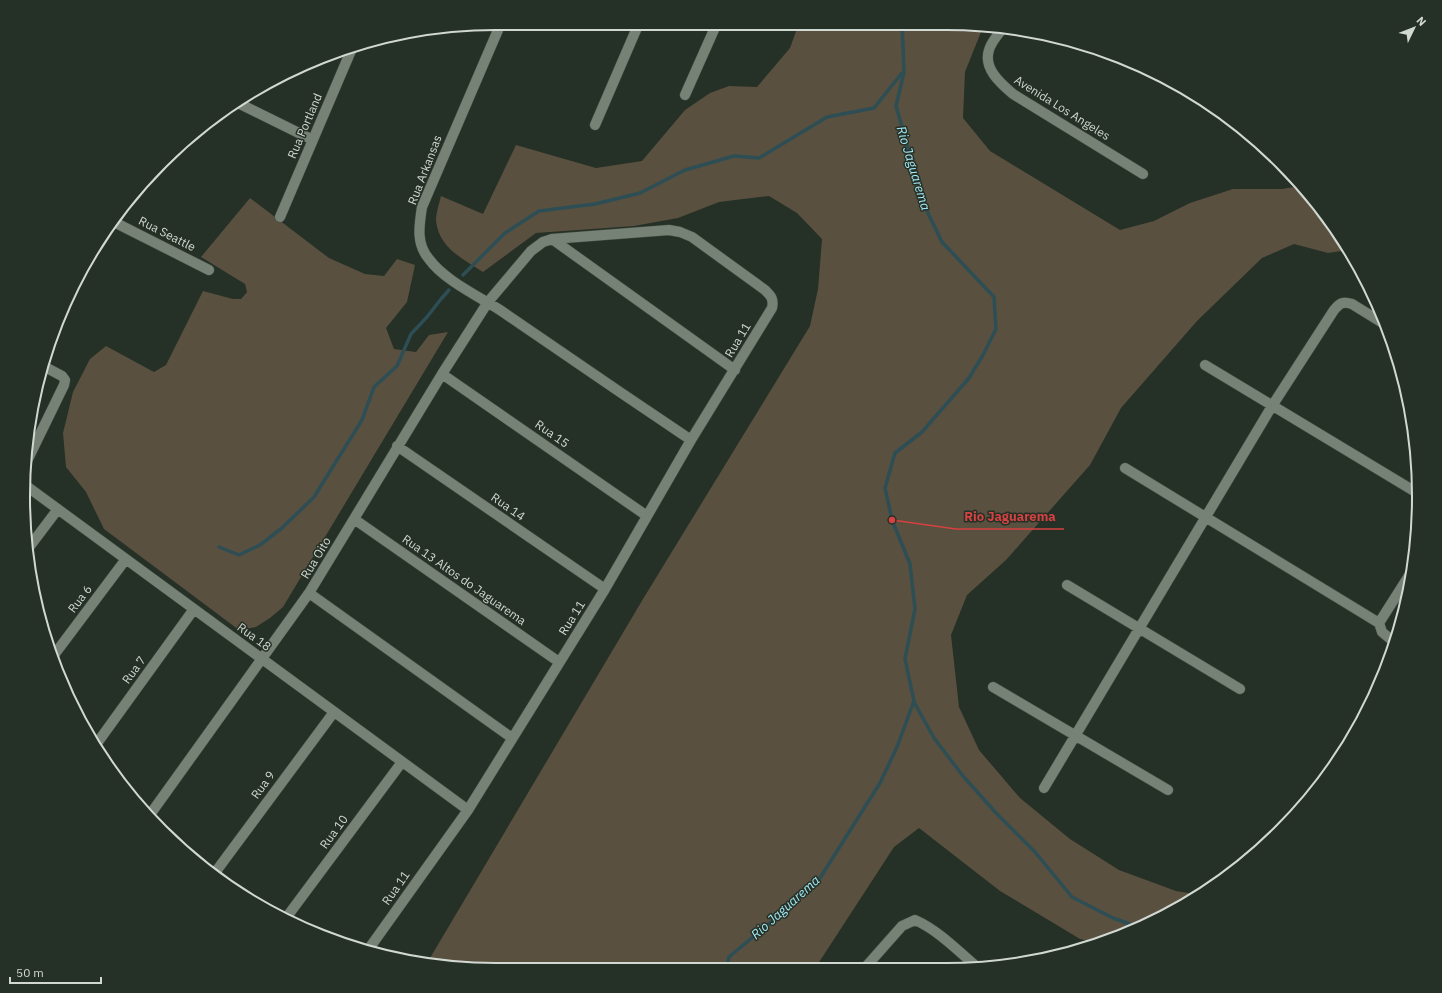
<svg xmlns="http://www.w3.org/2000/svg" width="1442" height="993" font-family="'IBM Plex Sans',sans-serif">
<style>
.green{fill:#59503f}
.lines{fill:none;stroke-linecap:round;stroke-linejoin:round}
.stream{stroke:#2d4e55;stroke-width:3.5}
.minor-casing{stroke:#454e45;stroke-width:11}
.minor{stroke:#758275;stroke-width:10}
.labels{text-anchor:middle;stroke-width:3;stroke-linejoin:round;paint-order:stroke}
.street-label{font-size:12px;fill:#d1d8d1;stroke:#253026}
.water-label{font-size:13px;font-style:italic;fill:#a3e8f5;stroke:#253026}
.rim{fill:none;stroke:#d1d8d1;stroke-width:2}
.leader{fill:none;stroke:#d54241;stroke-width:1.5}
.callout-dot{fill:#d54241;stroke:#253026;stroke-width:1.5}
.callout-label{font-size:13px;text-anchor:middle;font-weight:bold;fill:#d54241;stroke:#253026;stroke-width:3;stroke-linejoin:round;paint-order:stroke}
</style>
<rect width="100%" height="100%" fill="#253026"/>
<path class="green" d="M799 23H946L983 27 965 72 963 118 990 151 1120 230 1154 221 1190 203 1233 189H1282L1300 186 1339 234 1348 250 1328 253 1294 244 1262 258 1197 321 1121 408 1090 465 1006 560 967 595 951 635 959 707 979 750 1020 798 1070 839 1119 870 1176 891 1201 895 1155 921 1094 942 1080 939 1000 891 919 828 894 847 814 970H497L427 963 643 599 810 326 818 289 822 239 797 213 769 196 719 202 678 218 634 226 536 233 483 272C463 259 439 248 436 221 436 213 439 204 441 196L483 214 516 145 596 168 642 161 685 110 710 93 729 86 757 87 790 48Z
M250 198 329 258 365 274 384 276 397 259 415 265 407 302 386 328 394 349 416 352 429 335 448 332 283 607 270 618 256 627 239 630 104 529 86 492 66 467 63 433 73 392 90 359 106 346 154 372 166 365 203 291 233 299H241L247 292 245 284 201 257Z"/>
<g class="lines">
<path class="stream" d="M463 275 505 233 539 211 595 204 640 193 685 170 734 156 759 158 827 117 874 108 902 73
M219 547 239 555 260 545 282 528 314 497 362 420 374 387 397 366 411 334 427 317 441 299 449 290
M914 702 934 738 963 776 996 813 1035 852 1072 897 1113 918 1138 927
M726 970 729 957 784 911 820 878 880 783 897 747 914 701 905 659 915 609 910 564 892 520 885 488 895 453 922 432 969 378 983 355 996 329 994 297 942 242 925 207 896 106 904 72 902 23"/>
<g class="minor-casing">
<path id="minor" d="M501 23 422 207C419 226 416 244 429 259 444 280 478 296 500 310 564 354 627 397 691 440
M1002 29C998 35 991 42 989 50 983 68 1000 83 1013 94L1143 174
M685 95 717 23
M236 102 313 140
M595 125 639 23
M280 217 353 46
M112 221 209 270
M552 239 735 370
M1205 365 1419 494
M442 374 647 516
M397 446 605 589
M26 463 64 385 65 380 62 376 45 367
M1125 468 1379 623
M25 485 468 810
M354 519 559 662
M27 550 58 509
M1067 585 1240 689
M309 593 512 738
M1379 623 1412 571
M1379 623 1382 632 1394 642
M54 655 126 559
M993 687 1168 790
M95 746 194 609
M1044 788 1272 406 1334 310C1340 303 1343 301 1352 304L1386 325
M149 816 309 593 442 374 488 302 531 251 543 242 552 239 669 230 680 232 692 237 765 290C771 296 774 299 772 308L691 440 605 589 468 810 368 950
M214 874 334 712
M286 918 402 762
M863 970 902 926 915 920C938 930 958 951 977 967"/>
</g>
<use href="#minor" class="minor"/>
</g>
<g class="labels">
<g class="street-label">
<text transform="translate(1062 108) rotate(32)" y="4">Avenida Los Angeles</text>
<text transform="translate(305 126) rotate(-67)" y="4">Rua Portland</text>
<text transform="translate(425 170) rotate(-69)" y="4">Rua Arkansas</text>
<text transform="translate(167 234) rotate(27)" y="4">Rua Seattle</text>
<text transform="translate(738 340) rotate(-59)" y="4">Rua 11</text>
<text transform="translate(552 434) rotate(35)" y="4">Rua 15</text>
<text transform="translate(508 507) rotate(35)" y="4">Rua 14</text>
<text transform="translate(316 558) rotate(-59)" y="4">Rua Oito</text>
<text transform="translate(464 580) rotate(35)" y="4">Rua 13 Altos do Jaguarema</text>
<text transform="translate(80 599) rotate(-53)" y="4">Rua 6</text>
<text transform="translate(572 618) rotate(-58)" y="4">Rua 11</text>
<text transform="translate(254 637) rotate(36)" y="4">Rua 18</text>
<text transform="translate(134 670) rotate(-54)" y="4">Rua 7</text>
<text transform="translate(263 785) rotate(-54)" y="4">Rua 9</text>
<text transform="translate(334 832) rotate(-54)" y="4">Rua 10</text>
<text transform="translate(396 888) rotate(-55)" y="4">Rua 11</text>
</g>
<g class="water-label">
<text transform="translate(914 168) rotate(73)" y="5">Rio Jaguarema</text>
<text transform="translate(785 907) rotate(-42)" y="5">Rio Jaguarema</text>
</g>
</g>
<path d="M0 0H1442V993H0ZM496 30H946A466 466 0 0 1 1412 496V497A466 466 0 0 1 946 963H496A466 466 0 0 1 30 497V496A466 466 0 0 1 496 30Z" fill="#253026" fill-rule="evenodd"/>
<path class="rim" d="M496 30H946A466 466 0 0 1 1412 496V497A466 466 0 0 1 946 963H496A466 466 0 0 1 30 497V496A466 466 0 0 1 496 30Z"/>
<path class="leader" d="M892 520L956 529H1064"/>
<circle class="callout-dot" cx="892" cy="520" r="4"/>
<g class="callout-label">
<text x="1010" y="521">Rio Jaguarema</text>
</g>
<g transform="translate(1414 28) rotate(47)" stroke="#253026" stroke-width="3" paint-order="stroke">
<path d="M0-3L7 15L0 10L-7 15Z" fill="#d1d8d1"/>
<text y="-6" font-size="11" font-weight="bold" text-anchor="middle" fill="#d1d8d1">N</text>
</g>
<path d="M10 977v6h91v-6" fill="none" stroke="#d1d8d1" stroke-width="2"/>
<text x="16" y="977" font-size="12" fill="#d1d8d1" stroke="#253026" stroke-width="3" paint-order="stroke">50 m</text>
</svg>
